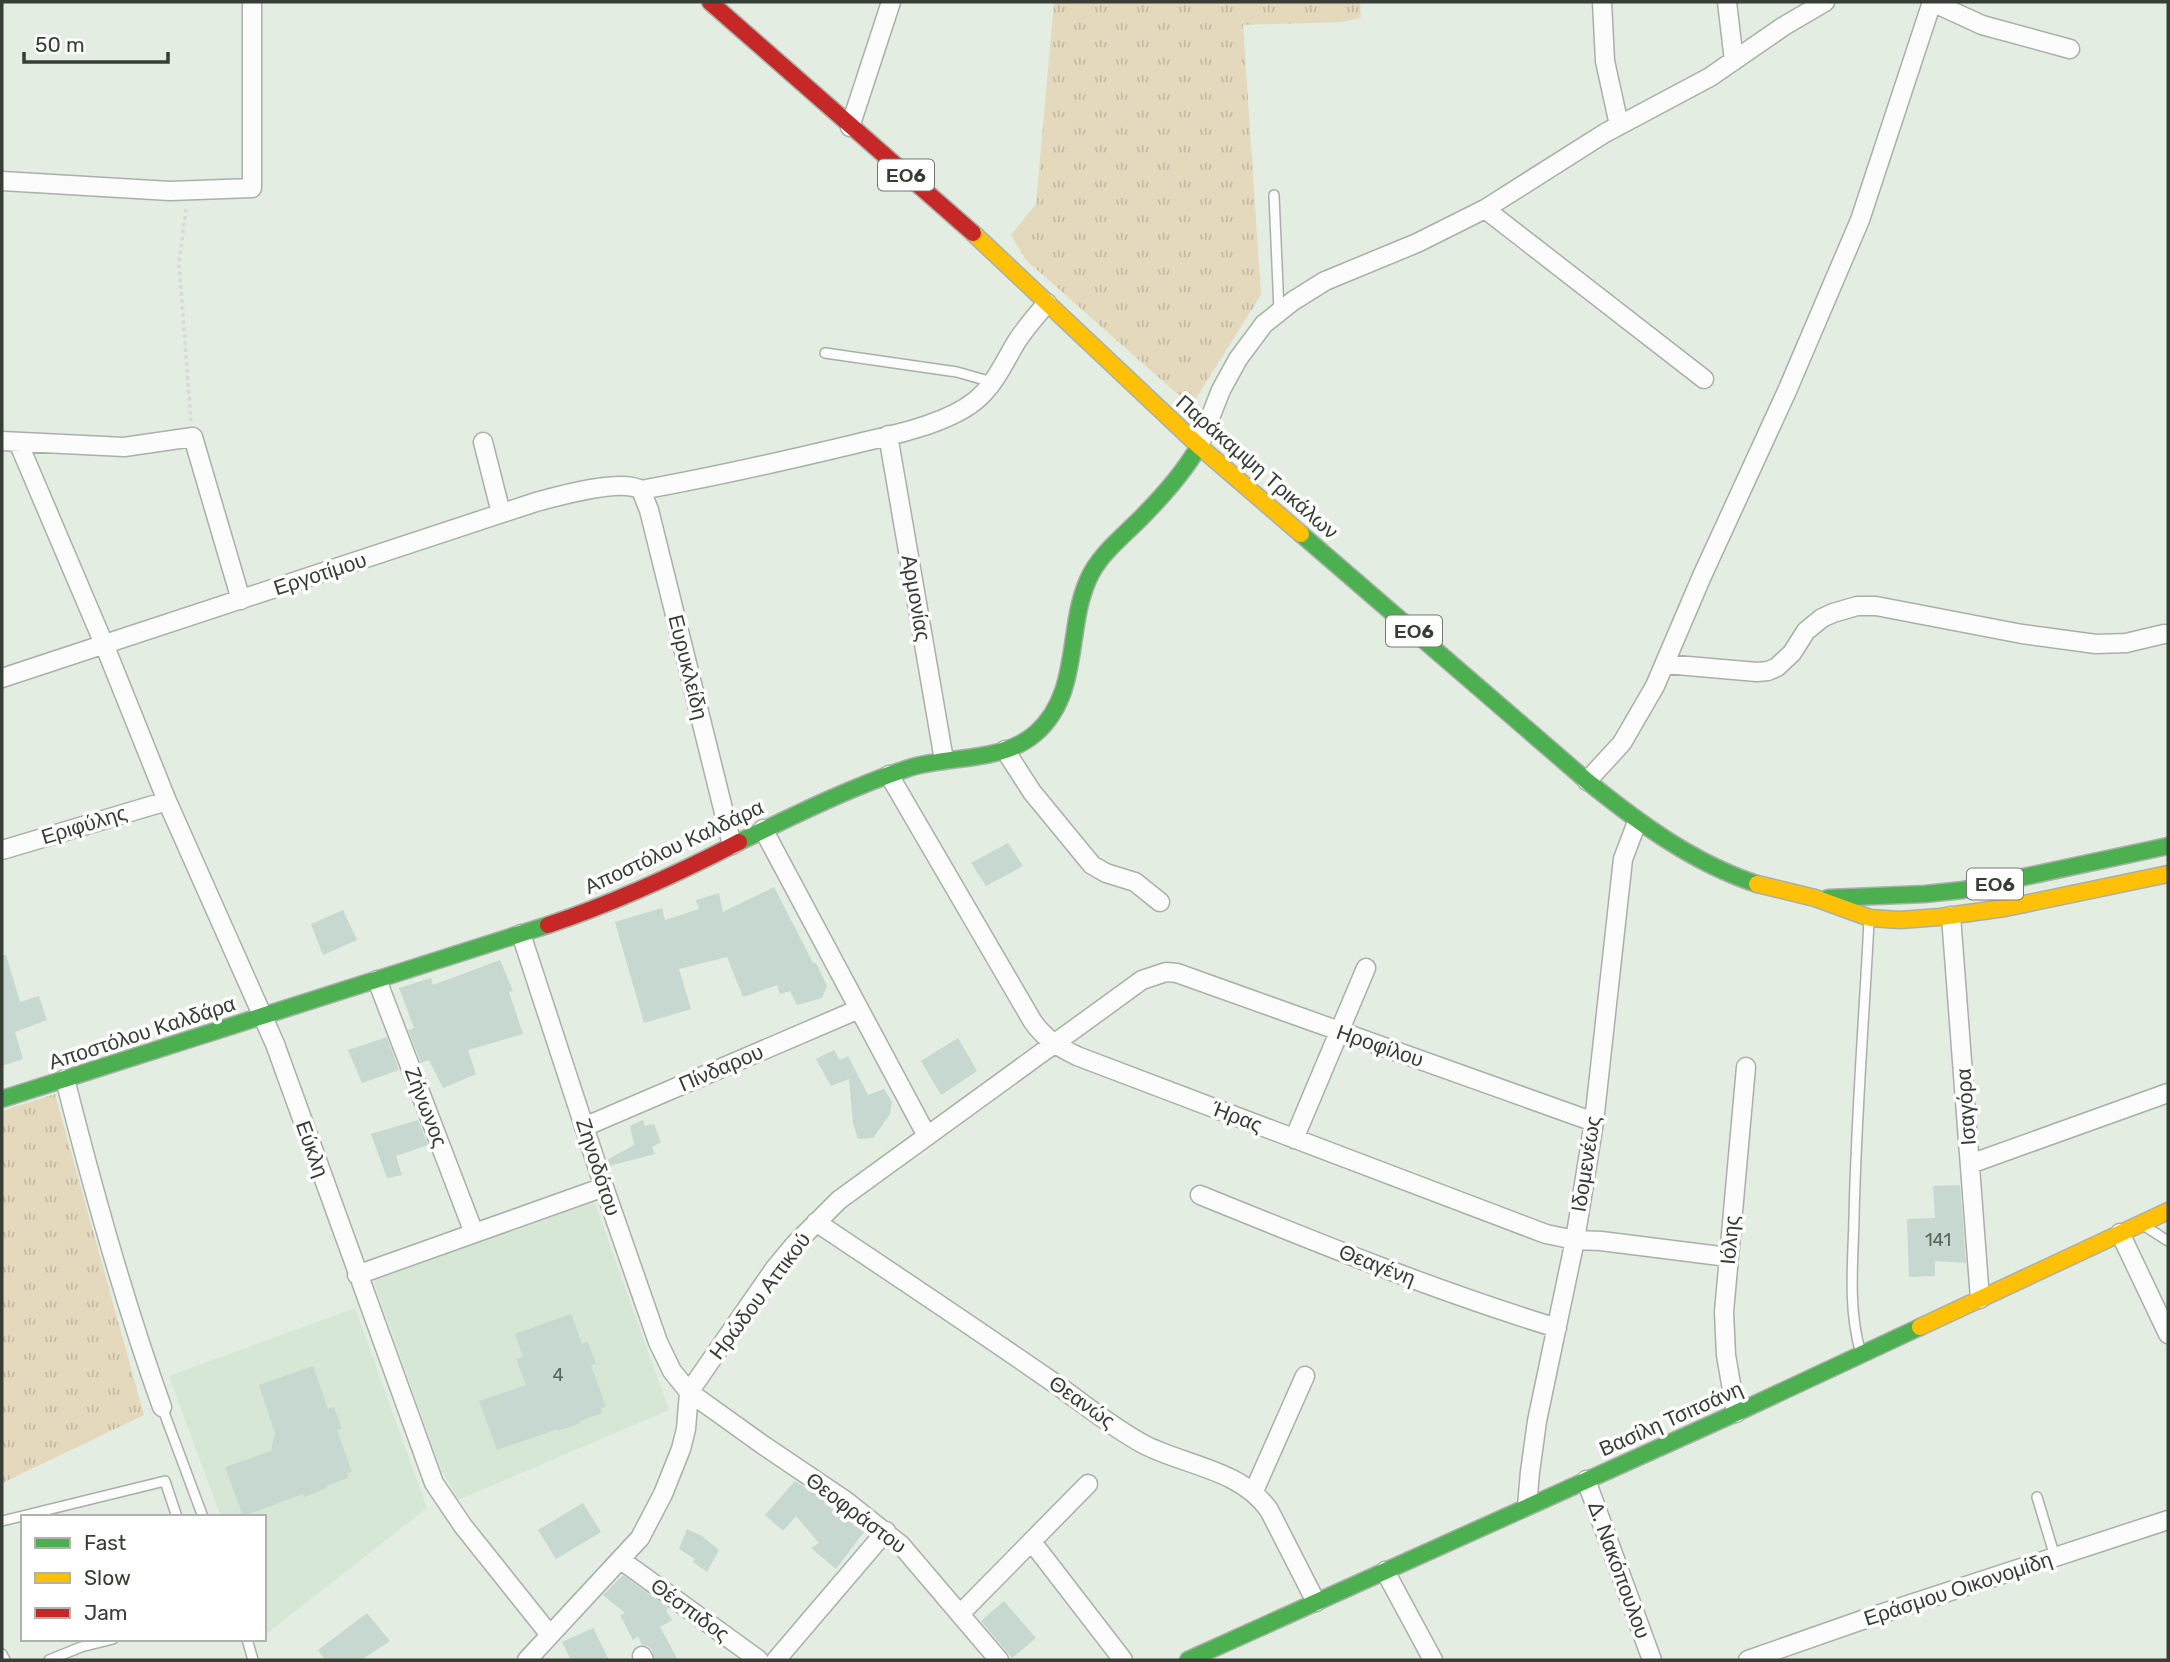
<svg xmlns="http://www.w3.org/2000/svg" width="2170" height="1662" font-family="Rubik,sans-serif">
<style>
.built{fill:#d6e7d5}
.grass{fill:url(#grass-tufts)}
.building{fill:#c6d8d0}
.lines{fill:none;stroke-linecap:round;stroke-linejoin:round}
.lane-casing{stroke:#a9b0a9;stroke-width:12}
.street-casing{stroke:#a9b0a9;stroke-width:21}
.fast-casing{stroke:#a9b0a9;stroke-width:19}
.slow-casing{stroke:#a9b0a9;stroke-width:19}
.jam-casing{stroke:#a9b0a9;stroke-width:19}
.path{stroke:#d6d9d6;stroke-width:3.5;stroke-dasharray:3.5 3.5;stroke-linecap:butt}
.lane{stroke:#fbfcfb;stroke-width:9}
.street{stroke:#fbfcfb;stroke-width:18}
.fast{stroke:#4caf50;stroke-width:16}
.slow{stroke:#ffc107;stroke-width:16}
.jam{stroke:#c62828;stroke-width:16}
.labels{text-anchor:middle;stroke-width:7;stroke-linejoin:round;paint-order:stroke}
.number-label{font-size:18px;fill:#5c655d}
.shield{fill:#fff;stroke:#737872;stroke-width:2}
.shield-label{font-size:19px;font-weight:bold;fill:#373e36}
.street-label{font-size:21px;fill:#373e36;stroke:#fff}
</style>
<defs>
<pattern id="grass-tufts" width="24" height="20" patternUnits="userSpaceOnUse" patternTransform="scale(1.75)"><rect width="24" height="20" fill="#e4d8bd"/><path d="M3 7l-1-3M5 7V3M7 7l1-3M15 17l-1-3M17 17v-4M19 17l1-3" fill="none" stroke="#c4baa3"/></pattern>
</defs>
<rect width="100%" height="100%" fill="#e3ede2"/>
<path class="built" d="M593 1198 669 1410 458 1500 440 1467 372 1277Z
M355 1308 427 1508 265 1635 264 1517H221L169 1376Z"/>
<path class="grass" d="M1054 2H1360L1361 18 1341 22 1243 25 1261 295 1191 406 1026 260 1011 235 1036 204Z
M55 1094 144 1415 2 1483V1111Z"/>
<path class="building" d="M1008 843 1023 866 986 886 971 863Z
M774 887 813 963H816L827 986 822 998 797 1005 790 991 780 994 777 985 743 997 727 957 679 969 691 1009 644 1023 615 922 662 908 665 920 699 909 696 900 719 893 723 912Z
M343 910 357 940 323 955 311 924Z
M2 955H6L20 1002 39 996 47 1020 15 1032 23 1059 2 1066Z
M500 960 513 991 509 992 523 1034 468 1050 476 1074 443 1088 429 1060 421 1063 408 1030 414 1028 399 988 431 978 433 985Z
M387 1037 399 1070 362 1083 348 1050Z
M958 1038 977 1071 941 1095 921 1061Z
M834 1050 840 1060 848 1056 868 1095 884 1089 892 1102 890 1114 873 1138 858 1139 853 1123 849 1079 831 1086 816 1059Z
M418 1120 428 1145 396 1156 402 1175 387 1178 371 1134Z
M643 1120 645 1126 654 1124 661 1142 652 1147 655 1154 609 1166 607 1160 634 1145 630 1126Z
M1960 1185 1966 1263 1935 1261V1276L1909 1277 1907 1219 1935 1218 1933 1186Z
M571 1314 582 1344 588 1342 596 1364 591 1365 606 1407 601 1408 602 1413 580 1421 581 1423 558 1431 557 1429 497 1450 479 1401 526 1385 516 1359 523 1357 515 1334Z
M313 1366 328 1409 334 1407 342 1429 337 1430 352 1472 347 1473 348 1478 326 1486 327 1488 304 1497 303 1494 243 1516 225 1467 271 1451 275 1433 259 1385Z
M795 1481 826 1501 824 1503 864 1532 836 1569 811 1548 819 1543 796 1516 783 1531 765 1515Z
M583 1503 601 1532 556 1559 538 1530Z
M687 1529 702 1536 719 1550 707 1572 693 1562 695 1559 679 1549Z
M623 1575 668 1608 666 1611 672 1620 660 1627 678 1660H655L652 1650 648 1646 642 1645 638 1636 633 1640 620 1615 625 1613 603 1595Z
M1004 1601 1036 1638 1012 1658 981 1621Z
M367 1613 390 1641 361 1660H325L318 1650Z
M593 1628 609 1660H571L562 1642Z"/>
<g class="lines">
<g class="lane-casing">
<path id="lane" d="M1274 195 1279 311
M825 353 957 372 992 382
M2146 1227 2168 1241
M1860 1350C1848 1307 1853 1263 1854 1218 1856 1119 1864 1020 1869 921
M162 1407 203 1517
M2037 1497 2055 1557
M2 1521 165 1481 177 1517
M247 1639 253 1660
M2 1654 5 1660
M49 1660 81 1647 113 1639"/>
</g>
<g class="street-casing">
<path id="street" d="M1602 2 1605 61 1619 125
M1727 2 1734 61
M1932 2 1982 25 2070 49
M850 127 891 2
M2 181 170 191 252 188V2
M1485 209 1704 379
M888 435 944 760
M2 441 124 447 193 437 241 600
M18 442 104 644 167 801 275 1044 434 1483 463 1526 550 1635
M483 442 501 513
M1199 446 1221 390 1238 359 1264 324 1293 301 1325 281 1417 243 1485 209 1605 133 1710 77 1784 26 1825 2
M641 490C713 477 784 461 855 444 891 435 945 425 975 401 995 385 1004 362 1017 341 1026 327 1037 315 1047 303
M641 490 649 510 732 845
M1665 664 1757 672 1768 671 1777 667 1792 653 1806 631 1822 618 1833 613 1857 606H1876L2022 634 2096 644 2126 643 2164 634
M2 678 536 502C558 496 622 478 641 490
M1005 750 1032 792 1092 865 1106 873 1135 882 1160 902
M889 775 1033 1022C1045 1039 1059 1047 1077 1056L1546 1234 1575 1240 1601 1241 1728 1257
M1587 781 1622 743 1655 686 1702 576 1787 391 1860 220 1932 2
M763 829 927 1136
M2 850 167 801
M1951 916 1980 1299
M521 934 604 1187 658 1342 672 1371 689 1392 763 1445 846 1501 901 1545 999 1660
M377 980 474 1233
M65 1079C93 1190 123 1299 162 1407
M584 1127 859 1009
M1294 1139 1366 968
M1970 1164 2168 1093
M1200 1195C1318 1243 1436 1291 1557 1328
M816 1222C892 1273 969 1324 1044 1376 1077 1398 1109 1426 1145 1445 1187 1466 1241 1470 1269 1510L1316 1602
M2120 1233 2168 1334
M357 1275 604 1187
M1736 1413 1726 1355 1724 1312 1746 1067
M1586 1480 1652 1660
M1254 1491 1305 1376
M1527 1506 1530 1472 1537 1421 1575 1240 1594 1122 1623 859 1637 822
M1032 1542 1123 1660
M621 1560 759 1660
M1385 1571 1433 1660
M960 1614 1088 1484
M642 1656 644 1660
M527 1660 640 1538 663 1494 681 1449 686 1429 689 1392 775 1268 795 1244 839 1200 1142 980 1166 972 1177 973 1594 1122
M776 1660 886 1531
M1748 1660 1865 1619 2168 1520"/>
</g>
<g class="fast-casing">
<path id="fast" d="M1301 534 1587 781C1639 823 1693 863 1757 884
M739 842C795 815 851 787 909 768 950 755 1002 763 1036 733 1081 693 1066 629 1088 580 1098 556 1121 538 1139 520 1162 497 1183 474 1199 446
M1828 898 1925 894 1963 890 2168 846
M2 1099 548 925
M1188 1660 1736 1413 1920 1327"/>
</g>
<g class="slow-casing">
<path id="slow" d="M973 233 1199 446 1301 534
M1757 884 1815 898 1870 918 1900 920 1940 917 2005 908 2168 874
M1920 1327 2168 1211"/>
</g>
<g class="jam-casing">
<path id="jam" d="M710 2 973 233
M548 925C614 903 677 874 739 842"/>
</g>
<path class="path" d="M186 209 179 263 191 421"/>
<use href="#lane" class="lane"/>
<use href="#street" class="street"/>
<use href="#fast" class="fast"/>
<use href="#slow" class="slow"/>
<use href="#jam" class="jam"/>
</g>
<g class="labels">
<g class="number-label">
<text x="1938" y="1246">141</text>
<text x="558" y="1381">4</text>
</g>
<g class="shield">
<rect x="878" y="159.5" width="56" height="31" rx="5"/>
<rect x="1386" y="615.5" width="56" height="31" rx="5"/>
<rect x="1967" y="868.5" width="56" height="31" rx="5"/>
</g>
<g class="shield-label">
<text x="906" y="182">ΕΟ6</text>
<text x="1414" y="638">ΕΟ6</text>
<text x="1995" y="891">ΕΟ6</text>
</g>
<g class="street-label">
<text transform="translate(1257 467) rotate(41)" y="7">Παράκαμψη Τρικάλων</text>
<text transform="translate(320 574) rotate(-18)" y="7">Εργοτίμου</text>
<text transform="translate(916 598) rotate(80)" y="7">Αρμονίας</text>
<text transform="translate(688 667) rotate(76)" y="7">Ευρυκλείδη</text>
<text transform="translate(84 825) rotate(-17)" y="7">Εριφύλης</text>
<text transform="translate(674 847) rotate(-25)" y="7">Αποστόλου Καλδάρα</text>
<text transform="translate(142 1033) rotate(-18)" y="7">Αποστόλου Καλδάρα</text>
<text transform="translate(1380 1046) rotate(19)" y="7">Ηροφίλου</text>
<text transform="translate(721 1068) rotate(-23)" y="7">Πίνδαρου</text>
<text transform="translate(426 1107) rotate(69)" y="7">Ζήνωνος</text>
<text transform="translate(1966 1107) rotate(-94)" y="7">Ισαγόρα</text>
<text transform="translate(1237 1117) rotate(21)" y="7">Ήρας</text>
<text transform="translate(312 1149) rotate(70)" y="7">Εύκλη</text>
<text transform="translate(1586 1164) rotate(-81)" y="7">Ιδομενέως</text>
<text transform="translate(598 1167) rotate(72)" y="7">Ζηνοδότου</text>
<text transform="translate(1730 1240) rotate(-85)" y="7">Ιόλης</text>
<text transform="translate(1377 1265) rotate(21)" y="7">Θεαγένη</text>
<text transform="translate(760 1296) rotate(-53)" y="7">Ηρώδου Αττικού</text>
<text transform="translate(1082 1402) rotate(35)" y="7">Θεανώς</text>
<text transform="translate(1671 1419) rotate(-24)" y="7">Βασίλη Τσιτσάνη</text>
<text transform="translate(856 1513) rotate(37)" y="7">Θεοφράστου</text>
<text transform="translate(1619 1570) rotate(70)" y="7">Δ. Νακόπουλου</text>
<text transform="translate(1958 1589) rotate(-18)" y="7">Εράσμου Οικονομίδη</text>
<text transform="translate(690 1610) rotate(36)" y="7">Θέσπιδος</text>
</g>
</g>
<rect width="2170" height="1662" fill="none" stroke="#373e36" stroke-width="7"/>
<rect x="21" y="1515" width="245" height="126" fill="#ffffff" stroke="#afb2af" stroke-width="2"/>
<rect x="35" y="1538" width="35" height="10" fill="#4caf50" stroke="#afb2af" stroke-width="2"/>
<text x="84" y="1550" font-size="21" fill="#373e36">Fast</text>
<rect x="35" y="1573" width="35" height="10" fill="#ffc107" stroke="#afb2af" stroke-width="2"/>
<text x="84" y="1585" font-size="21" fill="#373e36">Slow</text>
<rect x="35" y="1608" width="35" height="10" fill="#c62828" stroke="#afb2af" stroke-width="2"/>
<text x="84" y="1620" font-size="21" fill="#373e36">Jam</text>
<path d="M24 52v10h144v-10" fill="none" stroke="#373e36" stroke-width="3.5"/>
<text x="35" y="52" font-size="21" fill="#373e36" stroke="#ffffff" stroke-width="5" paint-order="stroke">50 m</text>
</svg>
